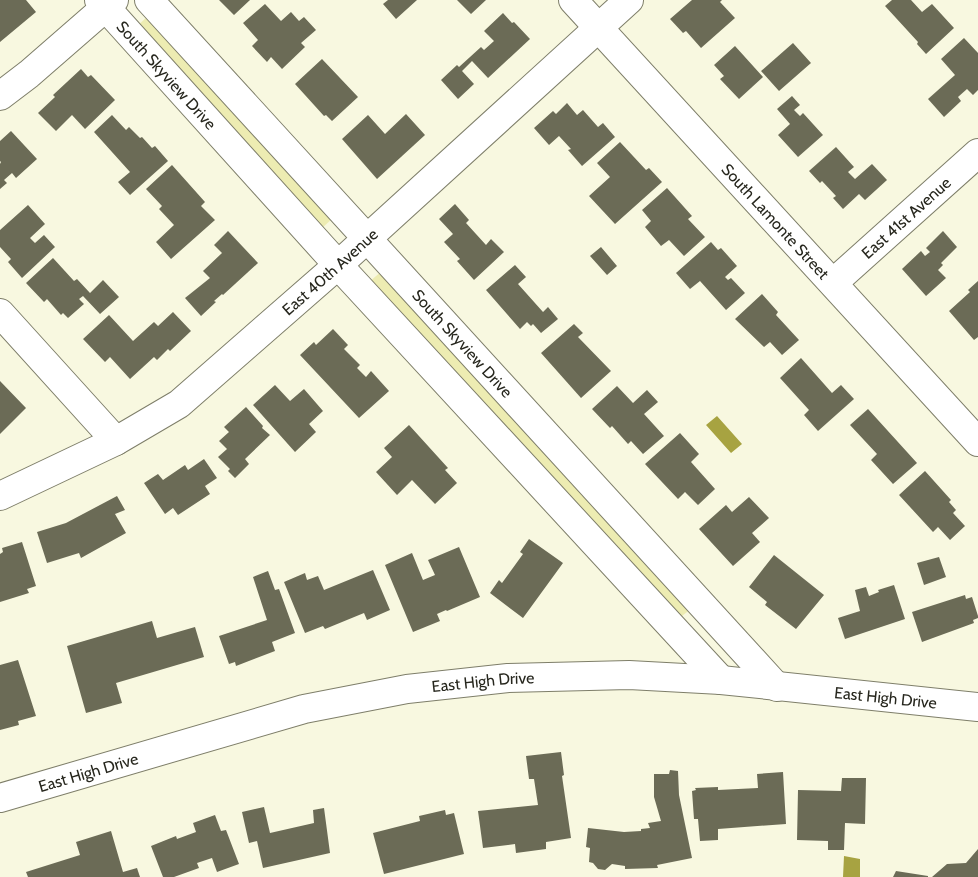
<svg xmlns="http://www.w3.org/2000/svg" width="978" height="877" font-family="Cabin,sans-serif">
<style>
.green{fill:#edecb2}
.water{fill:#a7a341}
.building{fill:#6b6b56}
.lines{fill:none;stroke-linecap:round;stroke-linejoin:round}
.minor-casing{stroke:#7e7e69;stroke-width:30}
.major-casing{stroke:#7e7e69;stroke-width:30}
.minor{stroke:#fff;stroke-width:28}
.major{stroke:#fff;stroke-width:28}
.labels{text-anchor:middle;stroke-width:5;stroke-linejoin:round;paint-order:stroke}
.street-label{font-size:16px;fill:#27271e;stroke:#f8f8e0}
</style>
<rect width="100%" height="100%" fill="#f8f8e0"/>
<path class="green" d="M147 17 333 218 321 229 136 27Z
M382 271 691 609 678 619 369 282Z"/>
<path class="water" d="M717 416 742 444 731 453 706 425Z
M844 856 860 859V877H843Z"/>
<path class="building" d="M0 0H26L36 12 0 42Z
M219 0H250L234 15Z
M388 0H417L396 19 383 4Z
M457 0H486L471 14Z
M692 0H722L720 2 735 18 701 48 686 31 683 33 670 19Z
M892 0H911L922 12 932 4 954 28 926 54 917 44 918 42 885 6Z
M265 4 281 21 291 12 299 21 304 17 316 30 301 43 305 47 282 69 271 57 267 62 252 46 258 40 243 23Z
M503 13 512 23 514 22 530 39 488 78 472 61 462 71 474 84 458 99 441 80 457 65 459 67 481 47 484 50 494 41 484 31Z
M964 38 978 53V90L973 95 967 89 958 97 961 101 944 117 928 99 955 75 941 59Z
M793 43 811 63 779 91 761 71Z
M735 46 763 77 739 99 720 79 724 76 714 65Z
M322 59 358 97 332 121 326 115 324 116 295 84Z
M81 69 88 77 91 75 115 100 85 129 72 115 56 131 38 113 55 97 53 95Z
M792 96 800 105 794 110 800 116 803 113 823 135 798 157 778 135 790 124 777 109Z
M567 103 577 115 583 110 598 127 603 123 615 137 582 166 568 150 571 149 559 136 549 145 534 128 553 111 556 114Z
M406 114 425 135 377 179 342 139 368 115 385 134Z
M112 115 126 130 129 127 140 138 142 137 152 148 155 146 168 161 130 195 118 182 130 172 94 132Z
M11 131 37 159 16 178 12 173 4 180 7 183 0 189V164L1 162 0 161V141Z
M620 142 646 170 649 168 662 182 615 224 589 196 610 177 597 163Z
M836 147 854 167 848 172 855 179 872 164 887 180 865 200 859 194 843 209 833 198 836 196 822 181 820 183 809 171Z
M172 165 205 202 201 206 215 220 171 259 156 242 174 225 159 209 162 206 146 189Z
M667 188 692 216 688 219 705 237 684 256 669 240 661 246 645 227 651 221 642 210Z
M455 204 469 220 466 223 486 245 491 239 504 252 474 280 457 261 460 259 444 242 453 234 439 219Z
M28 205 45 224 30 238 35 243 44 235 55 247 22 278 8 262 11 259 0 247V230Z
M228 231 258 263 223 295 222 294 214 301 216 302 201 316 185 298 210 278 203 271 222 253 214 245Z
M943 231 957 247 941 263 943 265 938 270 946 278 926 296 902 269 921 251 925 256 930 252 926 248Z
M711 242 718 250 721 248 737 266 725 277 728 280 731 278 745 293 726 310 700 281 690 289 676 273Z
M601 247 617 266 607 275 590 256Z
M53 258 74 281 77 279 90 293 103 280 119 297 100 314 83 296 79 299 84 304 68 318 63 313 61 315 47 299 44 302 26 283Z
M515 265 526 277 518 284 543 312 548 307 558 319 541 333 533 324 531 326 527 322 520 329 486 290Z
M978 281V337L974 340 949 311 970 292 968 290Z
M762 294 778 312 776 315 799 340 782 355 770 342 764 347 735 319Z
M173 312 191 331 170 351 168 349 157 360 154 357 130 379 110 357 105 362 83 339 109 315 133 341 154 322 158 326Z
M574 324 583 333 578 337 611 371 581 398 541 353Z
M333 329 348 345 344 349 360 365 357 368 366 377 371 371 389 391 359 418 300 355 314 342 316 345Z
M801 358 832 393 841 385 854 399 818 431 804 415 809 410 780 378Z
M0 381 26 408 0 434Z
M275 385 290 401 304 389 323 411 309 424 316 432 295 452 253 405Z
M617 386 633 403 647 390 658 402 644 414 664 436 643 454 631 441 628 444 612 426 610 428 592 409Z
M246 407 263 426 262 428 270 435 245 459 249 464 235 478 228 471 230 469 218 457 227 449 219 441 229 432 224 427Z
M868 409 917 463 893 484 871 460 877 454 850 425Z
M409 425 448 468 445 470 457 483 435 504 412 480 397 495 376 472 392 457 384 448Z
M680 433 699 454 691 462 715 489 698 505 685 492 678 499 645 464Z
M204 459 217 478 205 486 210 494 178 515 173 508 165 514 144 483 158 474 163 480 185 465 188 470Z
M925 471 951 500 949 502 956 510 953 513 965 526 950 540 938 527 933 532 899 495Z
M117 496 125 510 115 514 126 533 81 558 79 553 47 563 37 532 66 523Z
M749 497 769 518 752 533 760 542 733 566 699 529 726 505 732 512Z
M529 539 563 563 523 618 490 593 499 580 502 583 523 554 520 552Z
M22 542 36 586 27 589 29 593 0 602V554L3 552 2 548Z
M459 547 480 597 447 611 446 610 437 614 440 621 413 632 385 565 412 553 423 580 435 575 428 560Z
M774 555 824 595 796 629 765 605 767 602 749 587Z
M939 557 946 577 924 585 917 563Z
M373 570 390 610 367 620 364 613 325 629 323 626 305 633 284 582 305 573 307 580 318 576 324 590Z
M268 571 275 590 279 589 295 633 272 642 275 651 236 666 235 662 229 664 219 636 267 620 253 577Z
M894 585 905 619 845 639 838 618 860 611 855 590 866 587 869 596 879 592 878 590Z
M965 595 966 599 972 597 978 616V618L973 620 974 623 922 642 912 612Z
M152 621 157 638 195 627 204 657 116 683 122 703 86 713 67 646Z
M18 660 36 716 18 721 19 725 0 730V665Z
M561 752 564 775 562 776 571 838 546 842V849L516 853 515 844 483 848 478 811 538 805 534 779H529L526 756Z
M670 770 678 771 679 795 692 858 657 865 658 868 625 869V866L612 864 605 870 598 869 593 863 589 862 590 848 586 847 588 828 624 832 641 831V829L650 828 648 823 661 821 654 797V774H669Z
M783 772 786 824 718 829V840L700 841 698 819H694L692 791 696 790 695 788 718 787V790L758 788 757 774Z
M842 778H866L865 824 845 823 844 850H828V841L797 840 798 790 841 791Z
M264 807 270 833 314 823 313 810 324 808 330 853 263 868 257 841 249 843 242 812Z
M445 810 446 815 454 813 464 854 384 874 373 833 420 821 419 816Z
M215 815 221 831 226 830 239 864 217 872 212 858 197 863 199 868 174 877H163L151 846 176 836 177 839 196 832 193 823Z
M111 831 123 872 137 868 140 877H28L26 872 80 855 76 842Z
M978 849V877H932L947 864 966 863Z
M896 871 928 876V877H893Z"/>
<g class="lines">
<g class="minor-casing">
<g id="minor">
<path id="s1" d="M99 0 338 265 721 680"/>
<path id="s2" d="M149 0 777 687"/>
<path id="s3" d="M573 0 978 442"/>
<path d="M0 96 29 74 114 0"/>
<path id="s4" d="M833 283 978 153"/>
<path d="M0 313 116 441"/>
<path id="s5" d="M0 496 116 441 179 404 338 265 629 0"/>
</g>
</g>
<g class="major-casing">
<g id="major">
<path id="s6" d="M0 798 304 709 407 689 508 678 629 675 721 680 978 707"/>
</g>
</g>
<use href="#minor" class="minor"/>
<use href="#major" class="major"/>
</g>
<g class="labels">
<g class="street-label">
<text dy="6" stroke="none"><textPath href="#s1" startOffset="101">South Skyview Drive</textPath></text>
<text dy="6" stroke="none"><textPath href="#s4" startOffset="98">East 41st Avenue</textPath></text>
<text dy="6" stroke="none"><textPath href="#s3" startOffset="300">South Lamonte Street</textPath></text>
<text dy="6" stroke="none"><textPath href="#s5" startOffset="402">East 40th Avenue</textPath></text>
<text dy="6" stroke="none"><textPath href="#s2" startOffset="465">South Skyview Drive</textPath></text>
<text dy="6" stroke="none"><textPath href="#s6" startOffset="498">East High Drive</textPath></text>
<text dy="6" stroke="none"><textPath href="#s6" startOffset="902">East High Drive</textPath></text>
<text dy="6" stroke="none"><textPath href="#s6" startOffset="92">East High Drive</textPath></text>
</g>
</g>
</svg>
